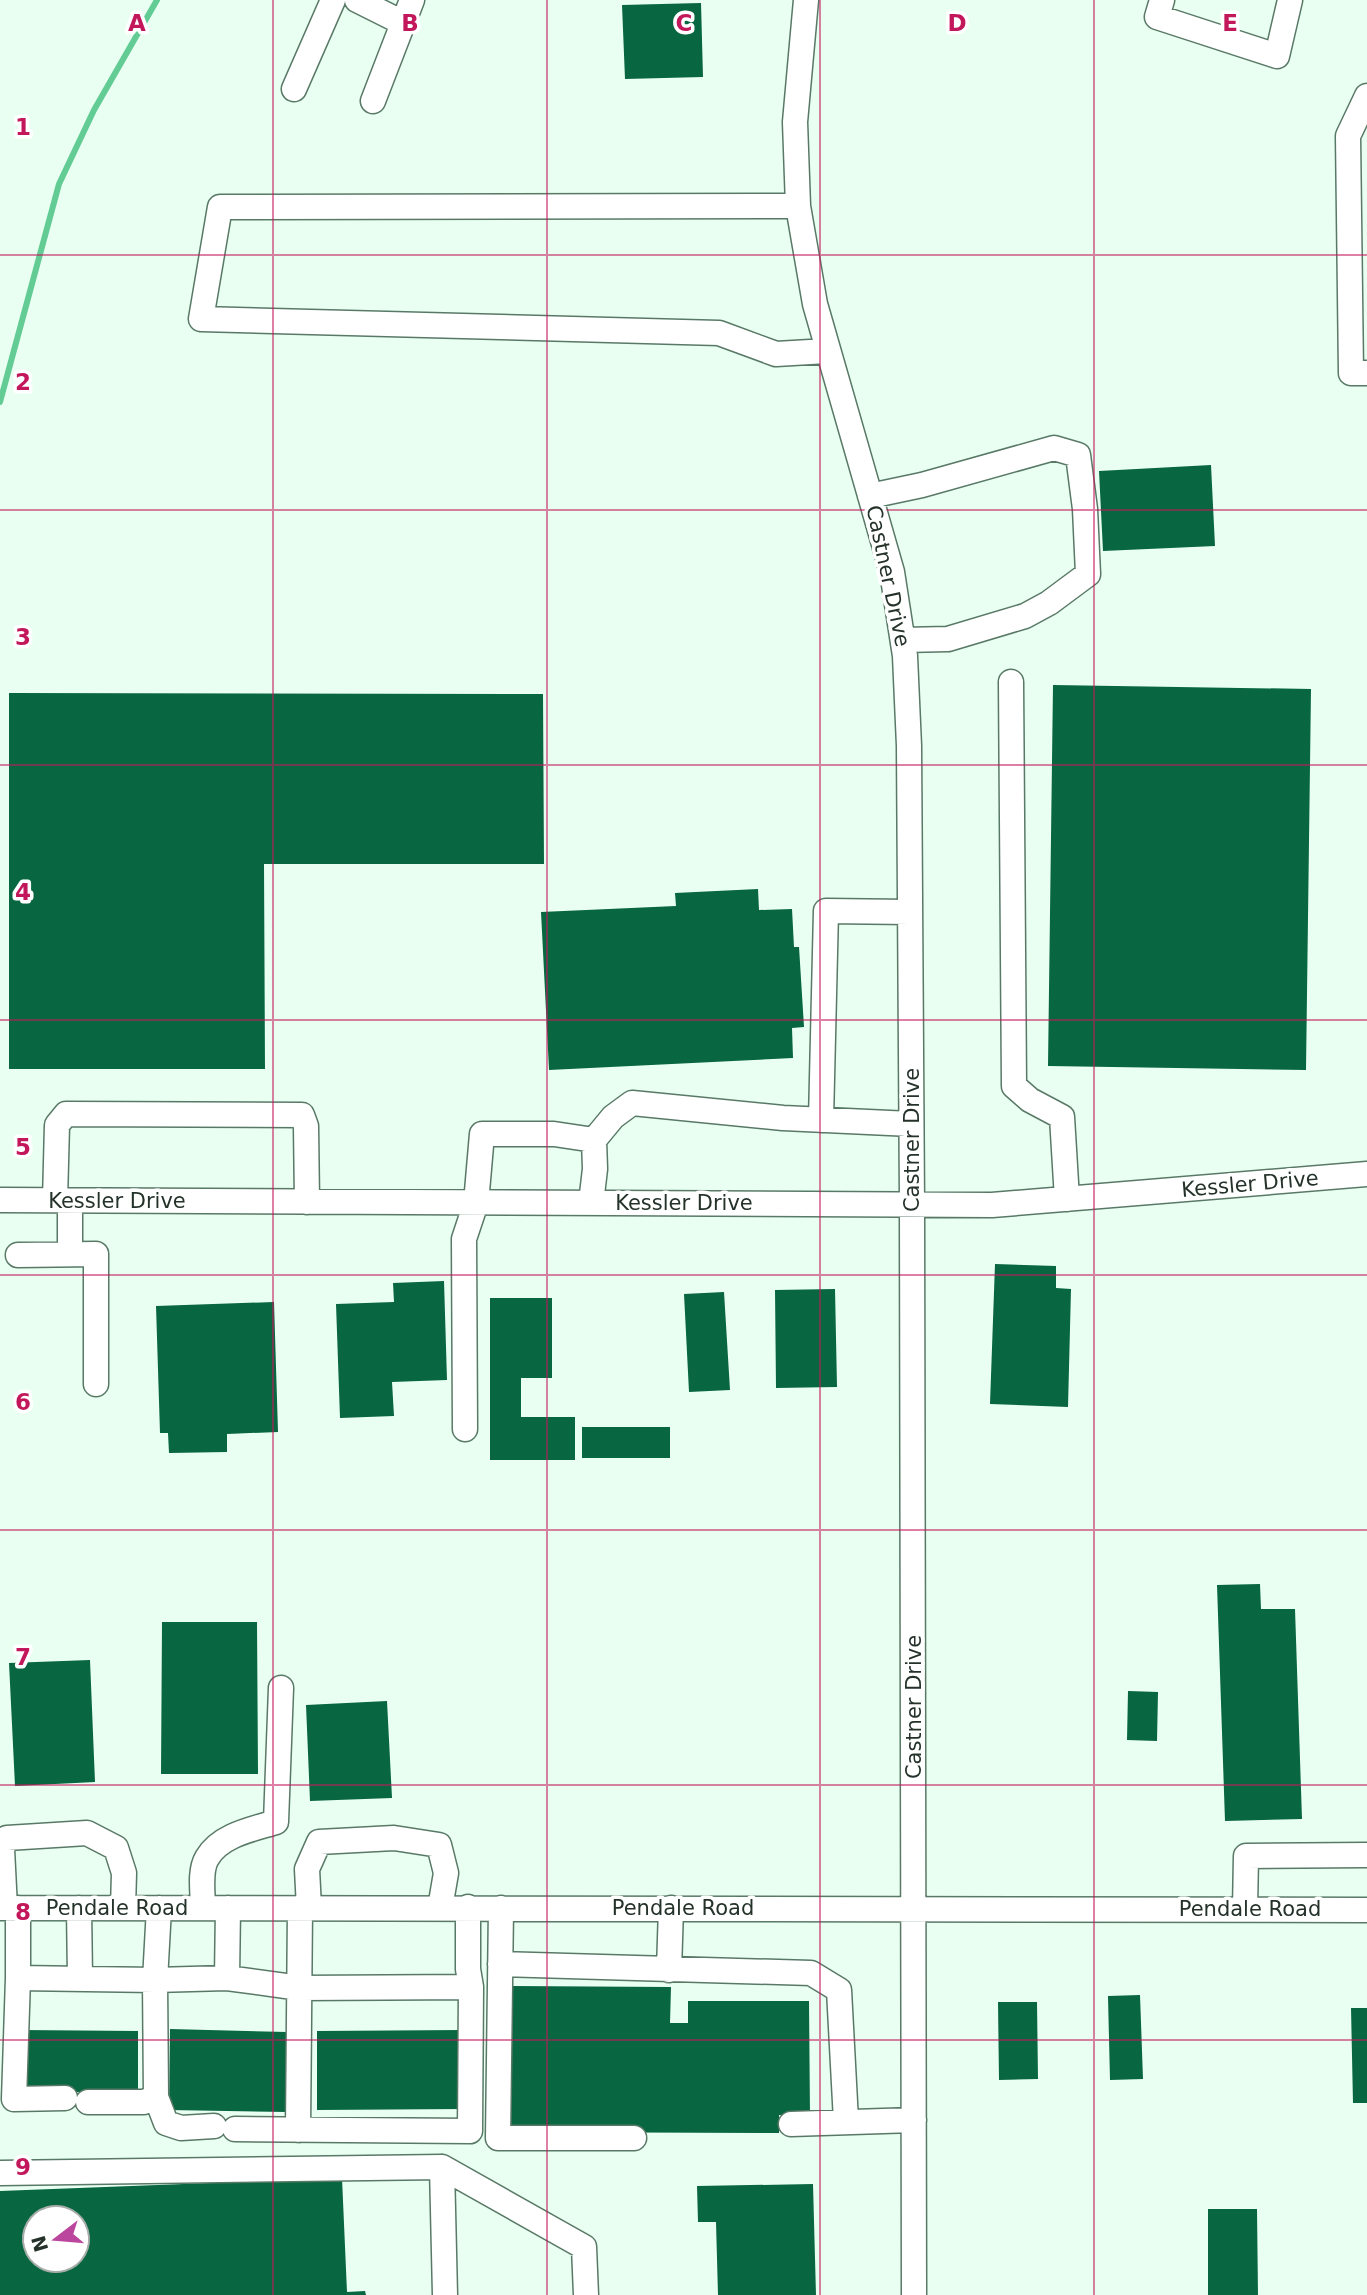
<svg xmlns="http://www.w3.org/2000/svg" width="1367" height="2295" font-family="'DejaVu Sans',sans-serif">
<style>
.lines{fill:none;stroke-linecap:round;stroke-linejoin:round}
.stream{stroke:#63cc95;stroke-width:6}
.building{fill:#086640;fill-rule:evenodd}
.minor-casing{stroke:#597967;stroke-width:27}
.minor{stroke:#fff;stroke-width:24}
.grid{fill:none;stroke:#c2185b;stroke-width:2;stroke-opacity:0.55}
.labels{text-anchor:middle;stroke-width:7;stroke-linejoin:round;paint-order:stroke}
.street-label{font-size:21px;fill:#24322a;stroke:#fff}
.grid-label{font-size:23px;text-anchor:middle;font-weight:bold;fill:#c2185b;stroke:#fff;stroke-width:7;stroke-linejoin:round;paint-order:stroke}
</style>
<rect width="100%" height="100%" fill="#e9fff1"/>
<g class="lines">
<path class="stream" d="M0 402 59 184 94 110 157 0"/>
</g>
<path class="building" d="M701 3 703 77 625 79 622 5Z
M1211 465 1215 546 1103 551 1099 471Z
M1053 685 1311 689 1306 1070 1048 1066Z
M9 693 543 694 544 864H264L265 1069H9Z
M758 889 759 910 792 909 794 947H799L804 1027 792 1028 793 1058 549 1070 541 912 676 906 675 893Z
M995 1264 1056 1266V1288L1071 1289 1068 1407 990 1404Z
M444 1281 447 1380 392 1382 394 1416 340 1418 336 1304 394 1302 393 1283Z
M835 1289 837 1387 776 1388 775 1290Z
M724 1292 730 1390 689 1392 684 1294Z
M490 1298H552V1378H521V1417H575V1460H490Z
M274 1302 278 1432 227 1434V1452L169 1453 168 1433H160L156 1306Z
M582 1427H670V1458H582Z
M1260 1584 1261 1609H1295L1302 1819 1225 1821 1217 1585Z
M162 1622H257L258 1774H161Z
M90 1660 95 1782 15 1786 9 1663Z
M1128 1691 1158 1692 1157 1741 1127 1740Z
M387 1701 392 1798 310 1801 306 1705Z
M511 1986 671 1987 670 2023H688V2001H809L810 2115H779V2133L510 2132Z
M1140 1995 1143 2079 1110 2080 1108 1996Z
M998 2002H1037L1038 2079 999 2080Z
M1351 2008H1367V2103H1353Z
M170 2029 287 2032 286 2112 169 2110Z
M21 2030 138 2031V2092H21Z
M463 2030 464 2109 317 2110V2031Z
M342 2178 347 2292 365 2291 366 2295H0V2191ZM35 2218H77V2260H35Z
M813 2184 816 2295H718L716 2222H698L697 2186Z
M1208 2209H1257L1258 2295H1208Z"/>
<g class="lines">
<g class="minor-casing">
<path id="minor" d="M357 0 403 23
M806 0 795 122 798 206 815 304 892 572 905 656 909 746 912 1204 914 2295
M1162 0 1157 17 1277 56 1290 0
M294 89 333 0
M1367 96 1348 136 1351 373H1367
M373 101 412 0
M798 206 220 207 201 319 719 333 776 354 827 351
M870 496 922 485 1054 448 1078 455 1085 509 1088 574 1049 603 1025 616 948 639 903 640
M1011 682 1014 1086 1030 1100 1062 1117 1067 1199
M821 1120 826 911 910 912
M594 1140 613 1117 632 1103 783 1118 911 1124
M0 1200 992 1205 1367 1174
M55 1200 57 1125 66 1114 302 1115 306 1126 307 1202
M70 1201V1254
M18 1255 96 1254V1384
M465 1429 464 1239 476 1203 482 1134H554L594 1140 595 1169 591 1203
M0 1908 1367 1910
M5 1908 2 1849 7 1838 87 1833 116 1848 124 1873 123 1908
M79 1908 80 1978
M203 1908C203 1893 199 1871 207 1858 220 1835 253 1829 276 1822L281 1688
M309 1908 307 1869 319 1842 394 1838 439 1845 446 1873 440 1908
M501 1908 498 2138H634
M1245 1909 1246 1856 1367 1855
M500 1964 811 1973 839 1990 846 2121
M669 1970 671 1908
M18 1978V1908
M227 1978 228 1908
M156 2097 166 2123 181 2128 214 2126
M65 2098 14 2099 18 1978 155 1980 159 1908
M88 2102H144L156 2097 155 1980 227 1978 300 1988 471 1987
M791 2124 914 2120
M235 2129 470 2131 471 1987 468 1969V1907
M298 2130 300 1908
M442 2167 584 2247 586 2295
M0 2173 442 2167 445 2295"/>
</g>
<use href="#minor" class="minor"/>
</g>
<path class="grid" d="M273 0V2295M547 0V2295M820 0V2295M1094 0V2295M0 255H1367M0 510H1367M0 765H1367M0 1020H1367M0 1275H1367M0 1530H1367M0 1785H1367M0 2040H1367"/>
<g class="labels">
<g class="street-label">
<text transform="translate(888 576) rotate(78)" y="7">Castner Drive</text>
<text transform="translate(912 1140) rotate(-90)" y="7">Castner Drive</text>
<text transform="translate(1250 1184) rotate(-5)" y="7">Kessler Drive</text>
<text x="117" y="1208">Kessler Drive</text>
<text x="684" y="1210">Kessler Drive</text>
<text transform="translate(914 1707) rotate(-90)" y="7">Castner Drive</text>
<text x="117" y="1915">Pendale Road</text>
<text x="683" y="1915">Pendale Road</text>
<text x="1250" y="1916">Pendale Road</text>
</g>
</g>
<g class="grid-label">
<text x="137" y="31">A</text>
<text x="410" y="31">B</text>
<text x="684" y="31">C</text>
<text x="957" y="31">D</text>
<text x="1230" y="31">E</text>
<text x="23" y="135">1</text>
<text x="23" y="390">2</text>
<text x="23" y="645">3</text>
<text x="23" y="900">4</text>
<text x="23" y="1155">5</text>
<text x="23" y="1410">6</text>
<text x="23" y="1665">7</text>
<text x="23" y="1920">8</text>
<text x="23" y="2175">9</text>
</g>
<g transform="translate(56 2239) rotate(254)"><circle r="33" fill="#ffffff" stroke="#a7adaa" stroke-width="2"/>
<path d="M0-5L12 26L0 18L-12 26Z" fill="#bb469e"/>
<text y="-10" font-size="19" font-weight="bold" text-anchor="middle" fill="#24322a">N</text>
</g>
</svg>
